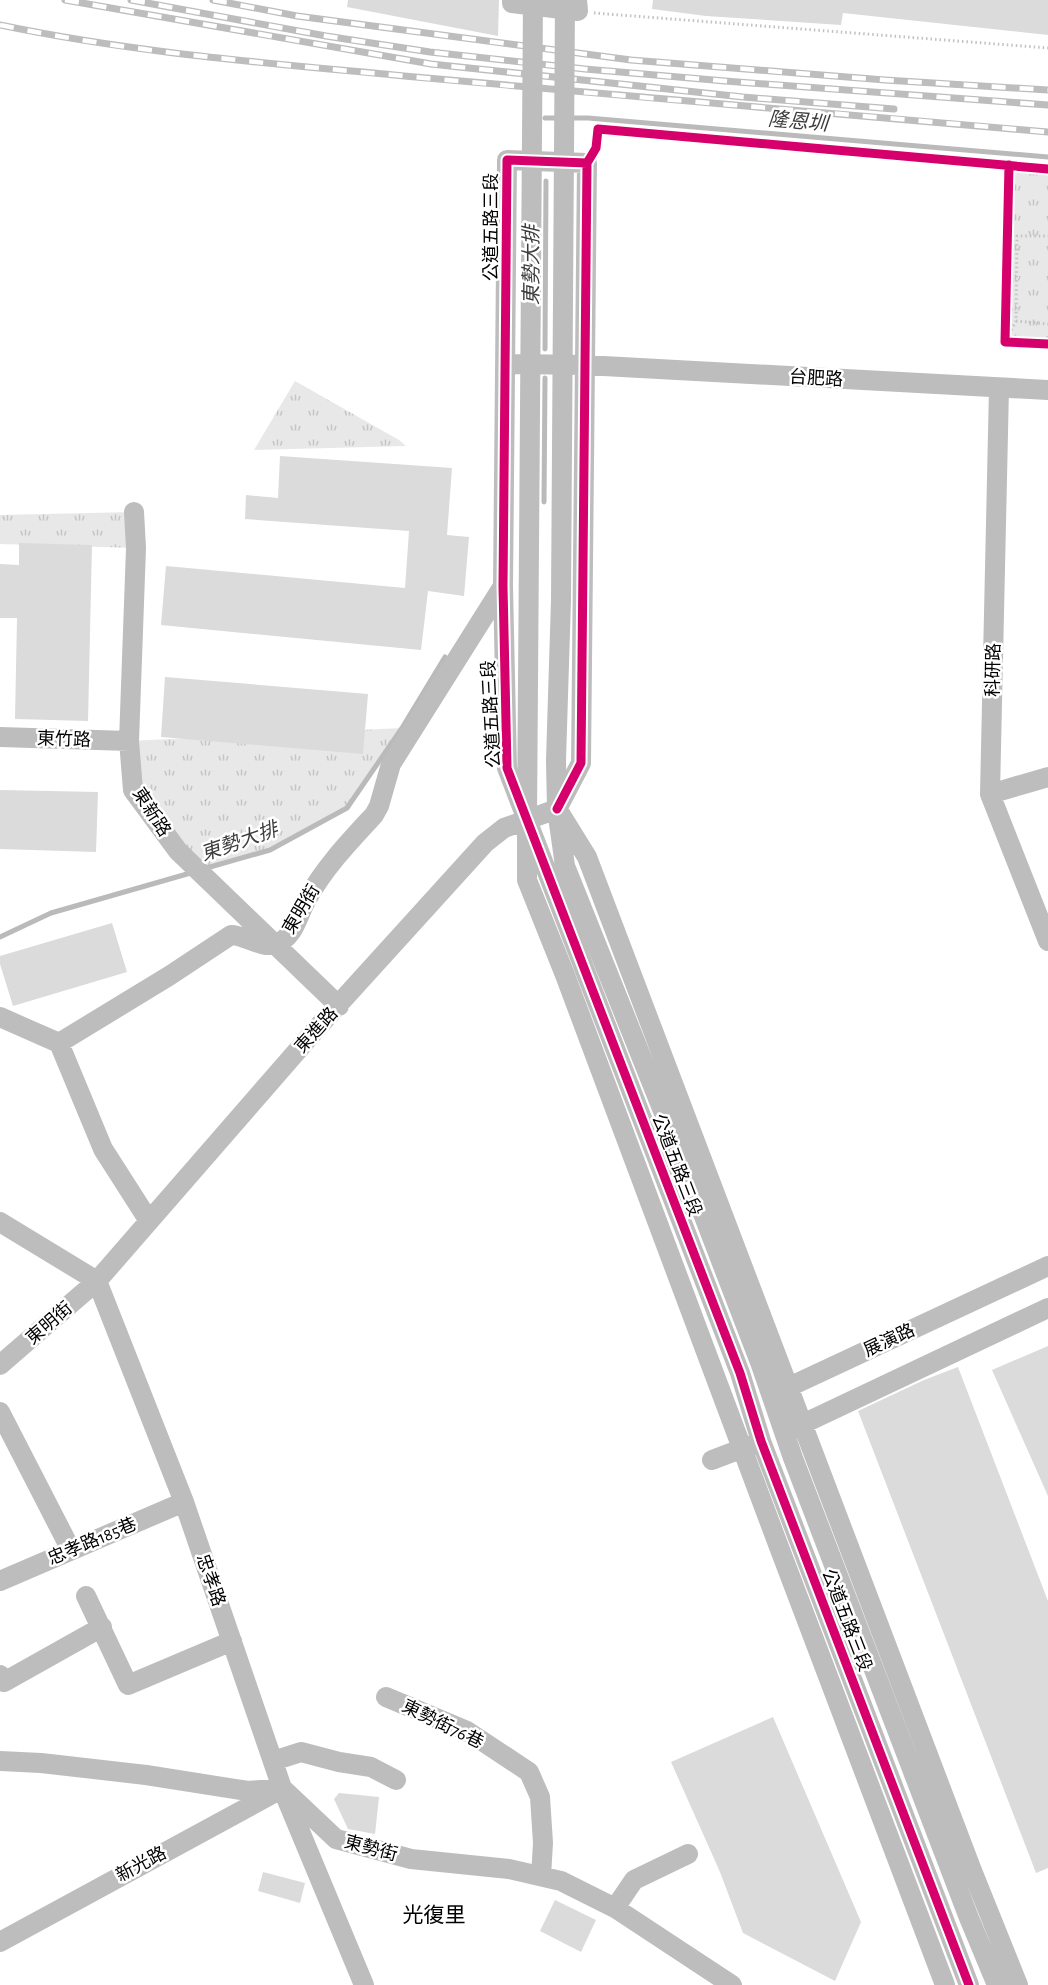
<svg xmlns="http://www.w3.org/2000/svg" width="1048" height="1985" font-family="'Alegreya Sans','Noto Sans TC',sans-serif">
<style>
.grass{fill:url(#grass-tufts)}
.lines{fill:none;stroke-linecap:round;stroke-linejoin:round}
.stream{stroke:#bababa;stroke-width:5}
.building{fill:#dbdbdb}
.path{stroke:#c2c2c2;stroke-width:3;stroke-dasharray:1.5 3;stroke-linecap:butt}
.minor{stroke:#bdbdbd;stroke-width:20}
.rail-casing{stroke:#bdbdbd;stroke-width:7}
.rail{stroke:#fff;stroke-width:4.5;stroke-dasharray:14;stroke-linecap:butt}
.minor-bridge{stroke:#bdbdbd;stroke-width:20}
.cycleway-casing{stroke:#fff;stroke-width:13}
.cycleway{stroke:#d6006c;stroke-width:9}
.labels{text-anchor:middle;stroke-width:5;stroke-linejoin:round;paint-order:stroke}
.street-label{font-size:18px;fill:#000;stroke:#fff}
.water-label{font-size:20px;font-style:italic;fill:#3d3d3d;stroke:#fff}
.quarter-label{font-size:21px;fill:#000;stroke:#fff}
</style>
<defs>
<pattern id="grass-tufts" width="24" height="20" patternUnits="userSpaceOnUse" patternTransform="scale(1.5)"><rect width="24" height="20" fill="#e8e8e8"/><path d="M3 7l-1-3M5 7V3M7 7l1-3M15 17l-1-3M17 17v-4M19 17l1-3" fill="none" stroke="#c5c5c5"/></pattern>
</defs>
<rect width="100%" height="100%" fill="#fff"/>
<path class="grass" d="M1004 159 1048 164V349L999 346Z
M295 381 399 440 406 446 254 450Z
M134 512 136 548 0 544V515Z
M402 728 347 808 270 850 199 870 133 790 129 741Z"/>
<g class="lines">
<path class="stream" d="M545 118H559
M568 118H588L1048 157
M545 349 546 181
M544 502 545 378
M203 869 270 850 347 808 402 728 445 657
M0 937 51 913 194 872"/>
</g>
<path class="building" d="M348 0H499L498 36 347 7Z
M653 0H1048V35L843 13 841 25 706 16 652 9Z
M280 456 452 468 447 535 469 537 464 596 428 591 421 650 161 625 166 566 405 588 409 531 245 519 246 495 278 498Z
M19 543 92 545 88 721 15 719 17 618H0V564L19 565Z
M165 677 368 694 363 754 161 737Z
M0 790 98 792 96 852 0 849Z
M112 923 127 972 13 1006 0 964V956Z
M1048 1346V1496L992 1370Z
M958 1367 1048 1601V1868L1036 1873 858 1411 924 1380Z
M773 1717 861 1922 835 1981 743 1933 720 1872 671 1762Z
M339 1793 379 1797 375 1834 348 1829 334 1799Z
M263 1872 305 1883 300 1903 258 1891Z
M555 1900 596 1920 581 1952 540 1931Z"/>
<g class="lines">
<path class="path" d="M594 13 1048 48
M1016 321 1048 324
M1005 342 1016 321 1017 236H1048"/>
<path class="minor" d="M512 0V3L578 11 577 0
M515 364 585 365 1048 390
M999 388 990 794 1048 941
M134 512 136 548 129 741 133 790 178 851 339 1006
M0 737 129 741
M990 794 1048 777
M561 815 587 857 971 1868 1018 1985
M527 831V880L565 975 776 1539 945 1985
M0 1017 59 1043
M59 1043 169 976 231 935C245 935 262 949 276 944 295 937 298 914 307 899 325 867 349 842 374 815L379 806 391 764 503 586
M59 1043 103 1149 149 1221
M0 1222 97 1281 184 1502 282 1788 364 1985
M0 1365 97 1281 318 1027 485 843 504 828 557 809
M776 1393 1048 1266
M0 1412 71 1550
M790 1430 1048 1308
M712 1460 754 1444
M0 1581 184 1502
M86 1596 128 1685 232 1641
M0 1675 4 1682 102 1627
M386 1697 467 1731 529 1772 540 1797 543 1843 541 1876
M0 1761 41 1763 146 1775 248 1791 282 1788 336 1839 411 1859 509 1869 561 1881 615 1908 732 1985
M273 1761 301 1752 339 1762 371 1767 396 1780
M615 1908 634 1880 688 1854
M0 1942 274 1793
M969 1985 761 1441 740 1373 507 768 503 586 507 160 587 163 581 763 557 809 565 866 677 1146 761 1365 793 1458 969 1918 997 1985"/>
<g class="rail-casing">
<path id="rail" d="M65 0 431 64 743 97 894 109
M131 0 326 36 430 52 585 69 725 81 1048 105
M213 0 297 16 631 60 885 80 1048 90
M0 25C134 53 268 63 404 76 619 96 833 113 1048 132"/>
</g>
<use href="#rail" class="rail"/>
<path class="minor-bridge" d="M557 809 556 760 561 600 565 0
M527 819 533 0"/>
<g class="cycleway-casing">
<path id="cycleway" d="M587 163 507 160 503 586 507 768 740 1373 761 1441 969 1985
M1009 165 1005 342 1048 344
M557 809 581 763 587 163 596 148 598 129 1048 169"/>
</g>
<use href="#cycleway" class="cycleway"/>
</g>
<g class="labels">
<g class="street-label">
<text transform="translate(491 227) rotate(-90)" y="6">公道五路三段</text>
<text transform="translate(816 378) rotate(3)" y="6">台肥路</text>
<text transform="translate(993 670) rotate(-89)" y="6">科研路</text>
<text transform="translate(491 714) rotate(-93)" y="6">公道五路三段</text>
<text transform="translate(64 739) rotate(2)" y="6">東竹路</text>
<text transform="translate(152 812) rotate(57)" y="6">東新路</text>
<text transform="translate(301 909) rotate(-59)" y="6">東明街</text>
<text transform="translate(316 1030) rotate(-48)" y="6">東進路</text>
<text transform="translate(677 1165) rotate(69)" y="6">公道五路三段</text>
<text transform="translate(49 1323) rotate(-41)" y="6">東明街</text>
<text transform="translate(889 1340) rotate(-25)" y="6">展演路</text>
<text transform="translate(92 1541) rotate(-23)" y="6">忠孝路185巷</text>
<text transform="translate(211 1580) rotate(71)" y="6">忠孝路</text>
<text transform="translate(847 1620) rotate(69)" y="6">公道五路三段</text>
<text transform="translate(443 1724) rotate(26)" y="6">東勢街76巷</text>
<text transform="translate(371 1848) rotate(15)" y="6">東勢街</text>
<text transform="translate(141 1864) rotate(-28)" y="6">新光路</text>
</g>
<g class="water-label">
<text transform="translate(798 121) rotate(5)" y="7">隆恩圳</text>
<text transform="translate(531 265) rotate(-90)" y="7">東勢大排</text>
<text transform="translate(239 841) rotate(-19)" y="7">東勢大排</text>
</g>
<g class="quarter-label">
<text x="434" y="1922">光復里</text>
</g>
</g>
</svg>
